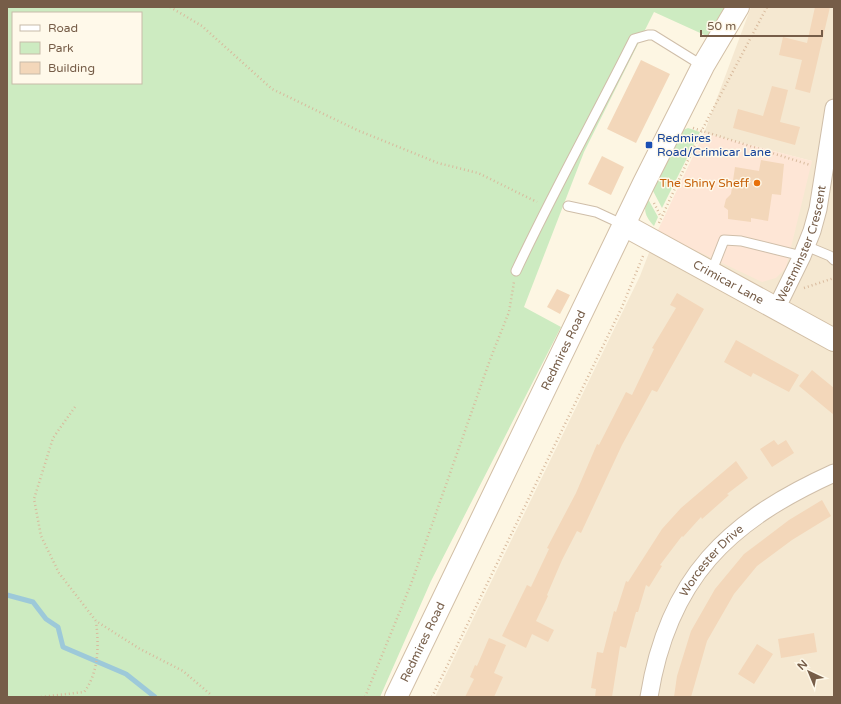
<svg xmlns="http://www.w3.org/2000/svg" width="841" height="704" font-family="'Varela Round',sans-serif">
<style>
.residential{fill:#f5e8d1}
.commercial{fill:#fee6d6}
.green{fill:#cdebc1;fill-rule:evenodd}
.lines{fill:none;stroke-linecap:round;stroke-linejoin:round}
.stream{stroke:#9dc9d9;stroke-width:5}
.building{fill:#f3d7ba}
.lane-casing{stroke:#cfbea9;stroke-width:11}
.street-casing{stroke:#cfbea9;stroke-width:19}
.secondary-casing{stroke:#d2bfa6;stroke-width:24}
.path{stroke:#d8ba9d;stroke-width:2.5;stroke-dasharray:1 3;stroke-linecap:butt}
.lane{stroke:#fff;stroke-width:9}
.street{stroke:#fff;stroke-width:17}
.secondary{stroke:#fff;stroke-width:22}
.transit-dot{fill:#1a4fb4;stroke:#fff9ea;stroke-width:1.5}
.food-dot{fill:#e8710a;stroke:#fff9ea;stroke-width:1.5}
.labels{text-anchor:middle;stroke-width:3;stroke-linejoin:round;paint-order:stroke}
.transit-label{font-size:12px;fill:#164399;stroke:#fff9ea;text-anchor:start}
.food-label{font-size:12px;fill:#c56008;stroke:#fff9ea;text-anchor:end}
.street-label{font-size:12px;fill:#765d48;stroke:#fff9ea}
</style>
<rect width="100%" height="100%" fill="#fdf6e3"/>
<path class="residential" d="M751 7H834V697H435L640 276 657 232 812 161 704 133Z"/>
<path class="commercial" d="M704 133 812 161 786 268 776 278 762 282 657 232Z"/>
<path class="green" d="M7 7H725L709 37 654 12 584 152 524 307 561 327 431 581 380 697H7ZM13 13H141V83H13Z
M688 128 700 132 662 208 652 189 683 130Z
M648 199 658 217 654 226C646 217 642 210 648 199Z"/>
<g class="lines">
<path class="stream" d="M7 595 33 602 46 619 58 627 63 647 126 674 155 697"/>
</g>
<path class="building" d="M815 7H830L810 93 795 89 802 60 779 55 783 37 807 43Z
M641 60 670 74 636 143 607 129Z
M772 86 788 90 780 122 800 127 795 145 733 128 738 109 763 116Z
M602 156 624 167 611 195 588 184Z
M761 160 784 164 781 195 772 194 768 221 751 218V222L728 219V210L724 207 726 199 731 194 735 167 759 171Z
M557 289 570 295 560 314 547 307Z
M677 293 704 309 657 392 652 390 622 445 581 533 577 531 562 560 547 595 548 596 536 621 554 630 548 642 532 634 526 648 502 636 527 585 531 587 549 549 547 548 576 493 597 444 599 445 626 392 632 395 654 349 652 348 676 308 670 305Z
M736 340 799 375 789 392 753 373 751 377 724 362Z
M812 370 834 388V415L799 386Z
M774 440 778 445 786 440 794 453 772 467 760 449Z
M736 461 748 478 727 494 729 495 702 519 701 517 683 537 682 536 660 565 662 566 649 587 646 585 638 612H636L626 648 620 646 612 697H595L596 689 591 688 597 652 603 653 614 611 616 612 626 581 628 582 662 529 681 508Z
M822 500 831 516 792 540 757 566 734 594 707 641 691 697H674L677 676 691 631 715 589 744 554 789 520Z
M814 633 817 652 781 658 778 639Z
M489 638 506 645 494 673 503 677 494 697H465L474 679 470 677 475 665 477 666Z
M757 644 773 654 754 684 738 674Z"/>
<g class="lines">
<g class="lane-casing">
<path id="lane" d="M568 206 596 212 624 225
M806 246 830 256 834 260
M516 271C553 192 595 117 634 39L648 35H653L703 66
M711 273 724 240 741 241 802 256"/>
</g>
<g class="street-casing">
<g id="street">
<path id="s1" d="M777 307 802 256 812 231 818 209 834 108"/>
<path id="s2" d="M649 697C668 578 728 521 834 473"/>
</g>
</g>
<g class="secondary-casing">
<g id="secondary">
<path id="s3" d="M624 225 834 340"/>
<path id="s4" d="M396 697 644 183 703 66 738 7"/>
</g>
</g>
<path class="path" d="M170 7 202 26 272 89 357 130 438 163 478 173 537 202
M693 128 810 165
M654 203 661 217
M659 223 702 130 767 7
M804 288 834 278
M75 407 53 438 34 499 41 536 59 573 96 621 140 649 183 671 210 694 211 697
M41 697 84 692C99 673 99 644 96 622
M365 697 411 584 491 357 509 312 514 282
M432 697 622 307 643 256"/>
<use href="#lane" class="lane"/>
<use href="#street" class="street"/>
<use href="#secondary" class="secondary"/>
</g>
<rect class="transit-dot" x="645" y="141" width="8" height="8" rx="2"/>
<circle class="food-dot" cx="757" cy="183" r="4"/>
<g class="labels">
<g class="transit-label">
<text x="657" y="142">Redmires<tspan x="657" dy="14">Road/Crimicar Lane</tspan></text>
</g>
<g class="food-label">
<text x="749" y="187">The Shiny Sheff</text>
</g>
<g class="street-label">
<text dy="4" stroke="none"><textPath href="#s1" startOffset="68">Westminster Crescent</textPath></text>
<text dy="4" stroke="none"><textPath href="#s3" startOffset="119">Crimicar Lane</textPath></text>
<text dy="4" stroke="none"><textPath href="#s4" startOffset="385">Redmires Road</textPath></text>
<text dy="4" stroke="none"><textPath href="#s2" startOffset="153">Worcester Drive</textPath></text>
<text dy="4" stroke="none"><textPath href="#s4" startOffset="61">Redmires Road</textPath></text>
</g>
</g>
<rect width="841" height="704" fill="none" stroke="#765d48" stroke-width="16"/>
<rect x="12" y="12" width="130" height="72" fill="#fff9ea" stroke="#c8bba9"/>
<rect x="20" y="25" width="20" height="6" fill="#ffffff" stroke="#c8bba9"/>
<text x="48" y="32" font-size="12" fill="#765d48">Road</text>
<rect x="20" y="42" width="20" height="12" fill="#cdebc1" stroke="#c8bba9"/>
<text x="48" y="52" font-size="12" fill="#765d48">Park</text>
<rect x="20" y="62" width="20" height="12" fill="#f3d7ba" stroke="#c8bba9"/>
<text x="48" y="72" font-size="12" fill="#765d48">Building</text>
<g transform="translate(809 672) rotate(316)" stroke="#fff9ea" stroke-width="3" paint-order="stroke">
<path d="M0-3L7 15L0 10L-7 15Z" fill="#765d48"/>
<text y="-6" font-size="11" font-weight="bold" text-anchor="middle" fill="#765d48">N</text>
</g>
<path d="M701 30v6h121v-6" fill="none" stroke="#765d48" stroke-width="2"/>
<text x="707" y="30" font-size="12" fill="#765d48" stroke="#fff9ea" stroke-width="3" paint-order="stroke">50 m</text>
</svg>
